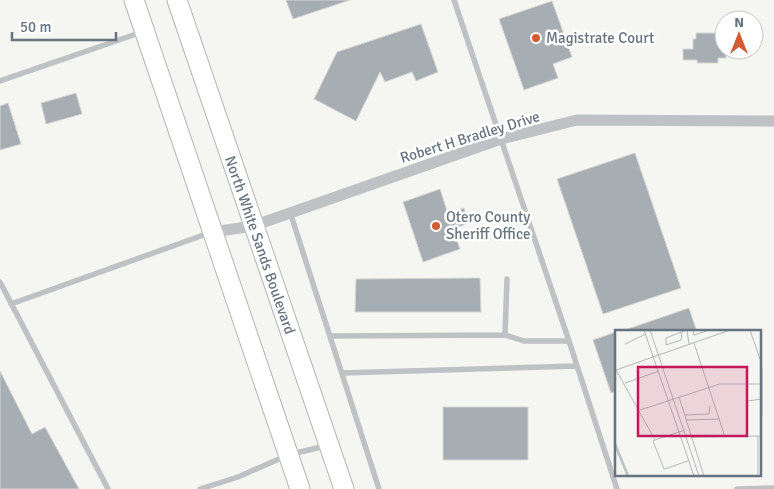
<svg xmlns="http://www.w3.org/2000/svg" width="774" height="489" font-family="Signika,sans-serif">
<style>
.building{fill:#a7aeb3;stroke:#d6d6d4}
.lines{fill:none;stroke-linecap:round;stroke-linejoin:round}
.primary-casing{stroke:#b2b6b9;stroke-width:21}
.lane{stroke:#bec2c5;stroke-width:5.5}
.street{stroke:#bec2c5;stroke-width:11}
.primary{stroke:#fff;stroke-width:19}
.poi-dot{fill:#d25b34;stroke:#fff;stroke-width:2}
.labels{text-anchor:middle;stroke-width:5;stroke-linejoin:round;paint-order:stroke}
.poi-label{font-size:15px;fill:#667480;stroke:#fff;text-anchor:start}
.street-label{font-size:15px;fill:#667480;stroke:#fff}
.inset-river{fill:none;stroke:#b8c2c7;stroke-width:2.5}
.inset-road{fill:none;stroke:#b3b9bd;stroke-width:1}
.view{fill:#c2185b;fill-opacity:0.15;stroke:#c2185b;stroke-width:2.5}
.inset-edge{fill:none;stroke:#667480;stroke-width:2.5}
</style>
<rect width="100%" height="100%" fill="#f5f5f1"/>
<path class="building" d="M286 0H350L293 19Z
M552 1 572 57 553 64 558 78 524 90 499 19Z
M421 24 438 72 416 81 412 72 385 82 380 72 356 121 314 99 337 52Z
M696 33H718V35H724V50H726V58H718V63H697V60H683V49H693V39H696Z
M76 93 82 114 46 124 41 103Z
M8 103 21 144 0 150V106Z
M635 153 681 288 603 314 557 179Z
M440 189 448 214 464 208 469 223 453 229 460 249 423 262 403 202Z
M480 278 481 312H355L356 279Z
M689 308 697 332H619Z
M616 332V391L611 393 593 340Z
M0 371 32 434 45 427 79 489H0Z
M443 407H528V460H443Z"/>
<g class="lines">
<g class="primary-casing">
<path id="primary" d="M134 0 300 489
M177 0 344 489"/>
</g>
<path class="lane" d="M454 0 569 341 617 489
M0 81 142 32
M290 212 379 489
M0 282 108 489
M11 304 209 233
M505 335 524 341H569
M331 336 505 335 507 279
M342 373 577 366
M200 489 238 477 288 455 325 446
M737 489 774 488"/>
<path class="street" d="M213 232 253 226 501 139 577 120 774 121"/>
<use href="#primary" class="primary"/>
</g>
<g class="poi-dot">
<circle cx="536" cy="38" r="5"/>
<circle cx="436" cy="226" r="5"/>
</g>
<g class="labels">
<g class="poi-label">
<text x="546" y="43">Magistrate Court</text>
<text x="446" y="222">Otero County<tspan x="446" dy="17">Sheriff Office</tspan></text>
</g>
<g class="street-label">
<text transform="translate(470 137) rotate(-17)" y="5">Robert H Bradley Drive</text>
<text transform="translate(260 245) rotate(71)" y="5">North White Sands Boulevard</text>
</g>
</g>
<g transform="translate(615 330)">
<rect width="146" height="146" fill="#f5f5f1"/>
<path class="inset-river" d="M0 114 13 146"/>
<path class="inset-road" d="M29 0 79 146M35 0 84 146M72 0 74 15M78 0 79 5 94 0M135 0 147 35M67 2 66 10 51 15V8L69 1 72 0M79 13 110 107M10 14 31 4M0 38 40 110 38 111 49 139 73 131M147 38V86M1 40 115 0M10 53 44 41M64 67 89 146M132 71 147 69M25 80 105 54H147M70 85 94 84 95 76M71 90 105 89M77 107 147 106M40 110 70 100M143 146V106"/>
<path class="view" d="M23 37H132V106H23Z"/>
<rect width="146" height="146" class="inset-edge"/>
</g>
<g transform="translate(739 35)"><circle r="24" fill="#ffffff" stroke="#c2c7cc"/>
<path d="M0-4L9 19L0 12L-9 19Z" fill="#d25b34"/>
<text y="-8" font-size="14" font-weight="bold" text-anchor="middle" fill="#667480">N</text>
</g>
<path d="M12 32v8h104v-8" fill="none" stroke="#667480" stroke-width="2.5"/>
<text x="20" y="32" font-size="15" fill="#667480" stroke="#ffffff" stroke-width="4" paint-order="stroke">50 m</text>
</svg>
